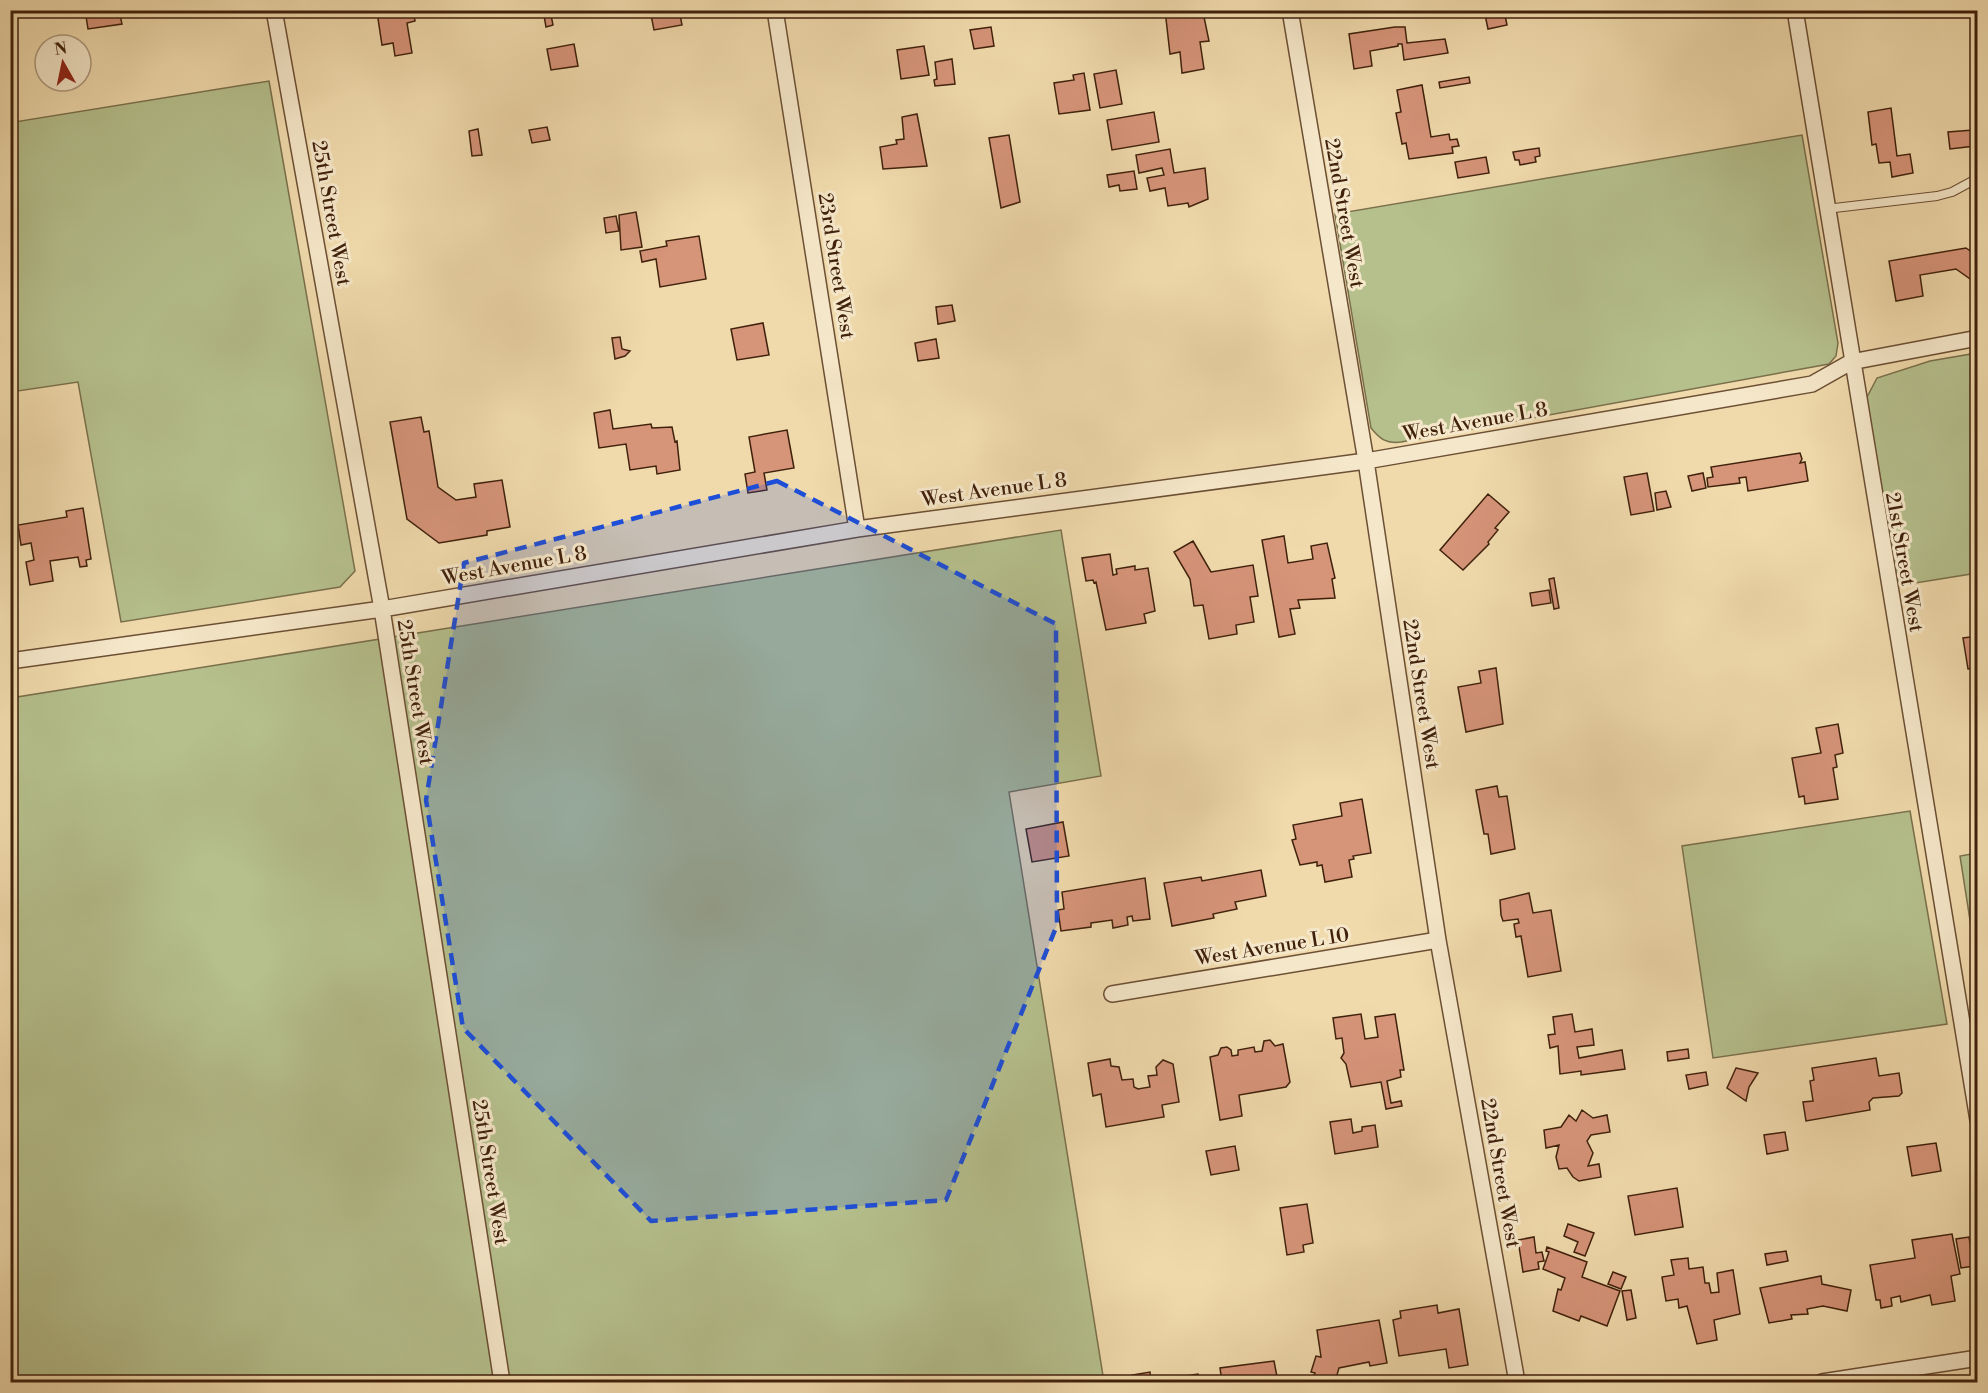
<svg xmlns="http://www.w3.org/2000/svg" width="1988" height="1393" font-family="'Libre Bodoni',serif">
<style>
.green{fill:#b5c08d;stroke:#7a704c;stroke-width:1.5}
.building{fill:#d69479;stroke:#40210c;stroke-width:1.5}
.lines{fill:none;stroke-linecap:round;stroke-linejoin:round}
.lane-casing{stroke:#6c4f34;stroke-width:10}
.street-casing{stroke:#6c4f34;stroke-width:18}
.lane{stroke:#f5e7c9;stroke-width:8}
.street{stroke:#f5e7c9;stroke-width:15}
.marked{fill:#1d4ed8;fill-opacity:0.2;stroke:#1d4ed8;stroke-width:4.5;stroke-dasharray:12 8;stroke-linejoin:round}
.labels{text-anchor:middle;stroke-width:6;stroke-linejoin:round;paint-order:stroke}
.street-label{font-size:20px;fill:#40210c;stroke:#f5e7c9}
</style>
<rect width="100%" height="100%" fill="#f0daac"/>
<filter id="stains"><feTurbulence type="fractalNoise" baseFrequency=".00333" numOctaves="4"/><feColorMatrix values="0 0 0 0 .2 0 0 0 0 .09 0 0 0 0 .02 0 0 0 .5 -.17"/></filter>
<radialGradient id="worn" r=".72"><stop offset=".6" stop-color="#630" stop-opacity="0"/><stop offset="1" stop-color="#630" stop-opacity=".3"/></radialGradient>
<path class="green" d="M269 81 355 571 340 587 121 622 78 382 11 392V97L15 122Z
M1802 135 1838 343 1836 356 1829 364 1401 442C1386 444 1380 439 1371 428L1335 214Z
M1977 353V573L1897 586 1866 399 1877 378 1930 361Z
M1061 530 1101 776 1009 792 1104 1382H11V698Z
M1910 811 1947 1024 1713 1058 1682 846Z
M1977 853H1978L1977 965 1960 856Z"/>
<path class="building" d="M85 10H119L122 24 88 29Z
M384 10H413L415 21 407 23 412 53 395 56 393 43 382 45 377 12Z
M543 10H550L553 25 546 27Z
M650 10H679L682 25 654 30Z
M1165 10H1206V17H1204L1209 41 1200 42 1204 69 1182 73 1180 52 1170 54Z
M1484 10H1504L1507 25 1488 29Z
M991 27 994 46 974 49 970 30Z
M1395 27H1405L1407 43 1445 39 1448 53 1404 60 1402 44H1398V46L1370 51 1372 66 1354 69 1349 34Z
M574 44 578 66 551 70 547 49Z
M924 46 929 75 901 79 897 50Z
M952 59 955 84 935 86 934 80 937 79 935 62Z
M1116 70 1122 104 1100 108 1094 74Z
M1084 73 1090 110 1059 114 1054 83 1074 80 1073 75Z
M1469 77 1470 83 1440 88 1439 82Z
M1422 85 1431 137 1449 134 1450 140 1457 139 1459 146 1452 147 1453 153 1409 159 1406 143 1402 144 1396 113 1401 112 1397 90Z
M1891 108 1897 156 1910 154 1913 173 1892 177 1890 162 1879 163 1876 144 1872 145 1868 112Z
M1154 112 1159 142 1112 150 1107 120Z
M917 114 927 166 883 169 880 147 897 144 896 140 904 139 902 117Z
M547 127 550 140 532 143 529 130Z
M478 129 482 155 472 156 469 131Z
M1973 130 1975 146 1950 149 1948 132Z
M1009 135 1020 202 1001 208 989 138Z
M1539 148 1540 156 1535 157 1536 162 1520 165 1519 160H1515L1513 152Z
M1170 149 1174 173 1205 168 1208 199 1189 207 1188 203 1168 206 1165 188 1150 191 1147 178 1164 175 1162 168 1139 173 1136 155Z
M1486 157 1489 173 1458 178 1455 162Z
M1134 171 1137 189 1120 191 1119 185 1109 187 1107 175Z
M636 212 642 247 621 250 619 215Z
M616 216 619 231 606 233 604 218Z
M699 236 706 279 660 287 656 259 642 262 640 251 667 246 666 241Z
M1966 248 1978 256V275L1973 281 1956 269 1920 275 1923 296 1896 301 1889 261Z
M952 305 955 321 938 324 936 307Z
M763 323 769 355 737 360 731 329Z
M620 337 622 349 630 351 625 356 615 359 612 338Z
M936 339 939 358 918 361 915 343Z
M610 410 613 429 651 424 652 428 672 427 675 442 677 441 680 470 657 474 656 466 630 470 626 444 599 448 594 413Z
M421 417 424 432 429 431 438 487 456 500 476 497 474 484 502 480 510 527 487 531V535L439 543 407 519 390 422Z
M787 430 794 468 764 473 767 490 748 493 745 474 755 472 749 437Z
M1800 453 1802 459 1800 463 1805 462 1808 481 1748 491 1746 477 1739 478 1740 483 1708 487 1707 478 1713 477 1711 467Z
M1647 473 1654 511 1631 515 1624 477Z
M1703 473 1706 488 1692 491 1688 476Z
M1666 491 1671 507 1657 510 1655 493Z
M1488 494 1509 512 1495 528 1498 530 1488 542 1489 544 1463 570 1440 550Z
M83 508 91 559 86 560 87 566 80 567 78 557 50 561 53 581 30 585 26 562 34 560 31 543 21 545 18 525 67 517 66 511Z
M1284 536 1288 563 1313 559 1311 546 1327 543 1335 578 1332 579 1335 598 1298 600 1300 608 1290 609 1295 634 1279 637 1262 540Z
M1193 541 1211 572 1253 565 1258 596 1250 597 1254 622 1236 625 1237 634 1209 639 1203 605 1194 606 1190 579 1174 552Z
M1110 554 1113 575 1117 574 1116 569 1135 566V570L1148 568 1155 611 1144 614 1146 623 1106 630 1096 582 1094 583 1093 580 1086 581 1082 558Z
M1554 578 1559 608 1554 609 1549 579Z
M1549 590 1551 603 1532 606 1530 593Z
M1978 636V668L1968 669 1963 638Z
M1496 668 1503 724 1466 732 1458 687 1481 683 1479 671Z
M1838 724 1843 753 1835 755 1837 767 1833 768 1838 799 1805 804 1804 796 1799 797 1792 758 1821 753 1816 728Z
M1497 786 1499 797 1507 796 1515 849 1491 854 1488 834H1484L1476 790Z
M1362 799 1371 853 1353 856 1354 859 1349 860 1352 877 1325 882 1322 865 1317 866V862L1300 865 1292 840 1296 839 1293 825 1342 816 1340 803Z
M1063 822 1069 856 1032 862 1026 829Z
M1261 870 1266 896 1235 902 1237 909 1213 914 1214 918 1172 926 1164 883 1201 877 1202 881Z
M1145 878 1150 919 1133 921 1132 916 1127 917 1128 925 1113 928 1112 920 1091 923V927L1061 931 1058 910 1064 909 1062 892Z
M1529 893 1533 913 1551 910 1561 971 1528 977 1521 936 1516 937 1514 924 1519 923 1518 919 1503 921 1501 915 1500 900Z
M1361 1014 1365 1039 1378 1037 1375 1017 1395 1014 1404 1070H1400L1401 1077 1387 1081 1391 1103 1401 1101 1402 1106 1386 1109 1381 1082 1351 1087 1346 1064 1341 1058 1344 1053 1342 1038 1336 1039 1333 1018Z
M1572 1014 1575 1032 1592 1029 1594 1045 1577 1047 1579 1058 1622 1050 1625 1069 1581 1075V1071L1560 1074 1558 1046 1550 1048 1548 1035 1555 1034 1553 1017Z
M1270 1040 1275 1046 1283 1044 1290 1082 1286 1087 1239 1095 1242 1116 1220 1120 1210 1057 1218 1055 1221 1048 1227 1047 1231 1050 1232 1056 1238 1055V1050L1254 1047 1255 1052 1262 1051 1264 1041Z
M1688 1049 1689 1058 1668 1061 1667 1052Z
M1876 1058 1879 1076 1899 1073 1902 1093 1899 1096 1873 1098 1869 1102 1870 1110 1806 1121 1803 1102 1813 1101 1810 1081 1814 1080 1812 1068Z
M1110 1059 1111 1066 1119 1067 1122 1080 1133 1079 1134 1087 1138 1089 1150 1087 1148 1076 1157 1075 1156 1067 1163 1060 1173 1064 1179 1102 1162 1105 1164 1117 1106 1127 1101 1094 1093 1096 1088 1063Z
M1736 1068 1758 1073 1749 1087 1746 1101 1727 1088Z
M1706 1072 1708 1085 1689 1089 1686 1075Z
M1582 1110 1593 1118 1607 1115 1610 1132 1591 1135 1587 1141 1593 1153 1588 1166 1599 1164 1601 1177 1579 1181 1573 1177 1567 1168 1559 1169 1556 1157 1559 1145 1546 1148 1544 1130 1561 1127 1569 1115 1576 1121Z
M1351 1119 1353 1133 1362 1131V1127L1375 1125 1378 1147 1335 1154 1330 1122Z
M1785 1132 1788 1150 1767 1154 1764 1135Z
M1936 1143 1941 1171 1912 1176 1907 1147Z
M1235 1146 1239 1170 1211 1175 1206 1151Z
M1677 1188 1683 1227 1635 1235 1628 1196Z
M1307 1204 1313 1243 1303 1245 1304 1252 1287 1255 1280 1208Z
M1568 1224 1594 1233 1585 1256 1574 1252 1578 1242 1564 1236Z
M1952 1234 1960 1274 1951 1276 1955 1301 1932 1305 1930 1295 1901 1302 1900 1296 1891 1298 1892 1306 1881 1308 1880 1300H1876L1870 1265 1915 1258 1912 1240Z
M1534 1237 1536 1253 1542 1252 1544 1261 1538 1262 1539 1269 1523 1272 1518 1240Z
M1969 1237 1974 1266 1961 1268 1956 1239Z
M1547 1247 1587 1262 1582 1277 1620 1291 1607 1326 1581 1316 1579 1321 1553 1311 1558 1289 1561 1290 1565 1278 1543 1269 1549 1252 1546 1251Z
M1786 1251 1788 1261 1767 1265 1765 1254Z
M1688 1258 1689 1269 1703 1267 1705 1283H1709L1711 1293 1719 1292 1717 1273 1733 1270 1740 1314 1714 1320 1717 1340 1697 1344 1687 1306 1679 1308 1678 1299 1666 1301 1662 1277 1674 1275 1671 1260Z
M1613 1272 1626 1277 1621 1289 1608 1284Z
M1821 1276 1822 1284 1851 1290 1847 1311 1823 1306 1807 1309 1808 1314 1791 1315 1792 1319 1769 1323 1760 1288Z
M1631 1290 1636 1318 1627 1320 1622 1291Z
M1437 1305 1438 1313 1459 1309 1468 1365 1449 1368 1446 1349 1399 1356 1393 1320 1401 1318 1400 1311Z
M1379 1320 1387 1363 1370 1366 1369 1362 1339 1368 1335 1382H1312L1315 1373 1311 1372 1316 1356 1321 1357 1317 1330Z
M1274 1361 1278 1382H1222L1220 1368Z
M1150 1372 1151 1381 1198 1374 1199 1382H1134L1132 1375Z"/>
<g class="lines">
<g class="lane-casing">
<path id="lane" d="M1826 209 1937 196 1952 192 1978 178"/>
</g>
<g class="street-casing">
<path id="street" d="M274 10 382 609 502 1382
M775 10 857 529
M1290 10 1366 461 1438 940 1517 1382
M1795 10 1978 1120
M10 661 382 609 857 529 1366 461 1812 384 1851 362 1978 338
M1112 994 1438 940
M1822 1382 1978 1358"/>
</g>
<use href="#lane" class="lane"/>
<use href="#street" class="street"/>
</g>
<path class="marked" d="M777 481 1056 624 1057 925 946 1200 651 1221 463 1028 426 800 464 563Z"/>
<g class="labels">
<g class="street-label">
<text transform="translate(332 213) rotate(80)" y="7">25th Street West</text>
<text transform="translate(1345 213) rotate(80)" y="7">22nd Street West</text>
<text transform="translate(837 266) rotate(81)" y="7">23rd Street West</text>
<text transform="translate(1475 421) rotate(-10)" y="7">West Avenue L 8</text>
<text transform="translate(994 489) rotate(-8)" y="7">West Avenue L 8</text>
<text transform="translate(1905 562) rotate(80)" y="7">21st Street West</text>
<text transform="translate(514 565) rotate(-10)" y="7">West Avenue L 8</text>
<text transform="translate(416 692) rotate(81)" y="7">25th Street West</text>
<text transform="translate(1422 694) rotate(81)" y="7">22nd Street West</text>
<text transform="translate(1272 946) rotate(-9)" y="7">West Avenue L 10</text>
<text transform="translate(491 1172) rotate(81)" y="7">25th Street West</text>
<text transform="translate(1501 1173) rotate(80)" y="7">22nd Street West</text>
</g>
</g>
<rect width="1988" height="1393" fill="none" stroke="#f0daac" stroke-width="36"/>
<rect x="12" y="12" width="1964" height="1369" fill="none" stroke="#40210c" stroke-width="3"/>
<rect x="18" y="18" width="1952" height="1357" fill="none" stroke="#40210c" stroke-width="1.5"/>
<g transform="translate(63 63) rotate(351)"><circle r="28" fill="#f5e7c9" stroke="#ad987d" stroke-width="1.5"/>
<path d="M0-4.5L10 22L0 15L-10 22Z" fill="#8f2418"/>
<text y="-9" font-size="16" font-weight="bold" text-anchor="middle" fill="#40210c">N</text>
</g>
<rect width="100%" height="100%" filter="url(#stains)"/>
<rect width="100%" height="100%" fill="url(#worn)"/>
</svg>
